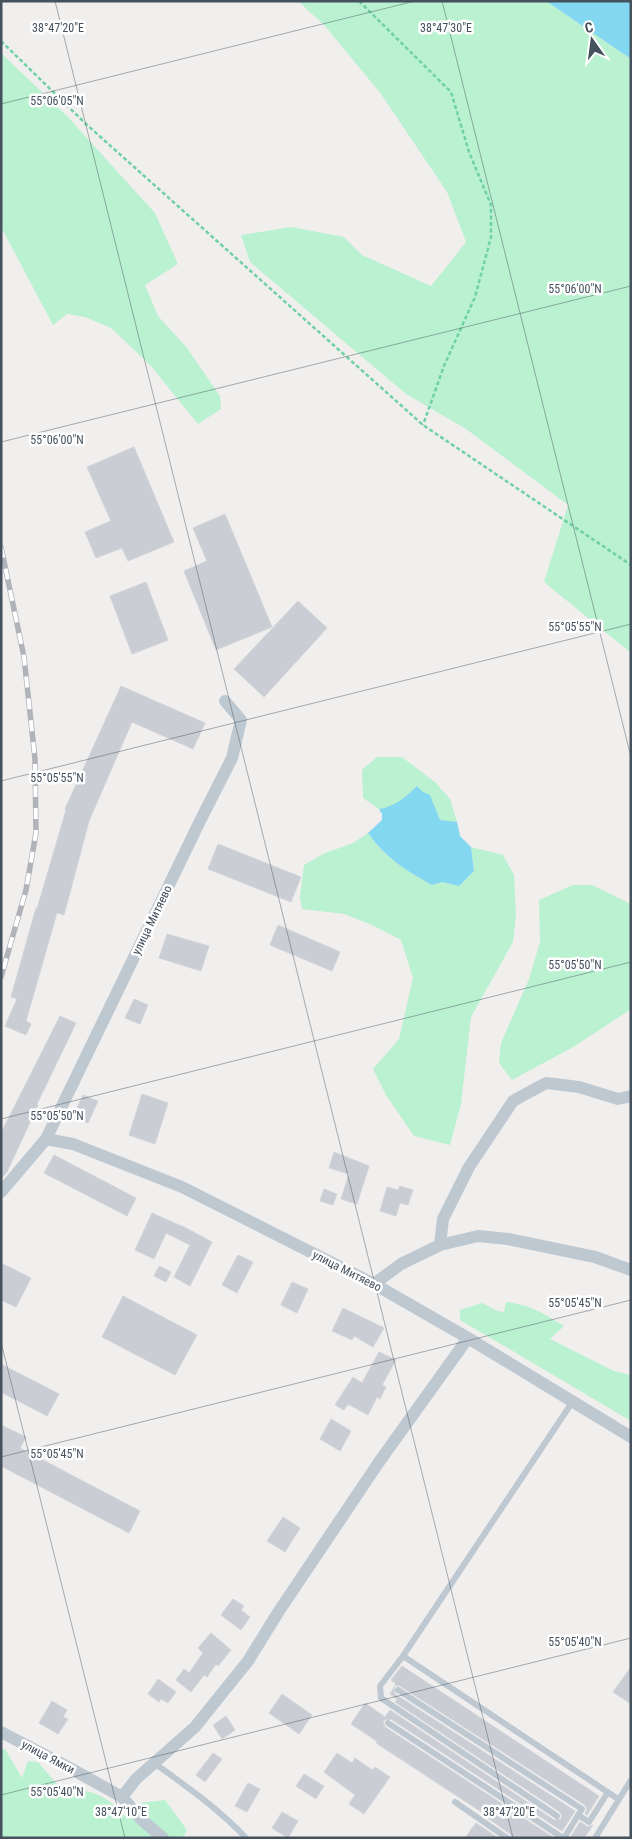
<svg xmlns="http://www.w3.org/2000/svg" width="632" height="1839" font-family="'Roboto Condensed',sans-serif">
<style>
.green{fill:#baf1d1}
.water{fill:#84d7f1}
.building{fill:#cacdd3;stroke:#d2d4da}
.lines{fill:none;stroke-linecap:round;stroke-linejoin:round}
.path{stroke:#70d1a4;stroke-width:2.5;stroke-dasharray:4 2.5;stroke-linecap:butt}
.lane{stroke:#bec8d1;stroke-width:6}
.street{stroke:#bec8d1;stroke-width:12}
.rail-casing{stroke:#b0b3b9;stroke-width:5.5}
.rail{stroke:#fff;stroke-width:4;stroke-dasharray:11;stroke-linecap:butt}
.ticks{fill:none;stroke:#45515d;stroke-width:1;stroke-opacity:0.45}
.labels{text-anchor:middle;stroke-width:5;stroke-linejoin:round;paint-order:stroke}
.street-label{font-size:12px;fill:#45515d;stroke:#fff}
.ticks-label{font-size:12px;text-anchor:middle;fill:#45515d;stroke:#fff;stroke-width:5;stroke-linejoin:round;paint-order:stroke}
</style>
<rect width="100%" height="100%" fill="#f1eeee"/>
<path class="green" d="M298 1H546L631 59V653L544 582 568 505 466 429 406 394 250 262 241 235 291 227 344 237 362 255 431 286 466 242 447 192 381 94 325 26Z
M1 53 66 115 155 213 178 264 145 285 158 316 187 348 220 396 221 409 198 424 150 365 111 328 85 317 67 314 53 325 1 227Z
M377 757H402L436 783 450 799 457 822 440 821 435 810 417 786C406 797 394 807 379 809L363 798 362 770Z
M368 833C384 857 408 872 432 885L442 882 459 886 474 871 471 847 503 855 514 875 516 915 513 942 471 1017 461 1104 450 1145 414 1136 386 1095 373 1069 399 1039 413 978 401 940 370 924 344 914 302 909 300 897 304 865 325 853 353 843Z
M573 885H592L631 904V1009L575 1046 512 1080 499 1063 501 1043 529 979 540 942 539 900Z
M506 1302C531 1305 543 1313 564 1326L550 1339 614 1371 631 1375V1421L460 1320V1310L482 1303 497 1311 504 1312Z
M1 1748 5 1749 22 1778 28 1761 38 1762 57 1784 62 1796 68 1798 71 1788C97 1793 106 1795 125 1816L139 1803 165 1800 187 1830 183 1838H1Z"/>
<path class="water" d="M546 1H631V59Z
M417 786 423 792 430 795 440 820 457 822 460 836 471 847 474 871 459 886 442 882 432 885C408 872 384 857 368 833L382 820V814L379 809C394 807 406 797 417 786Z"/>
<path class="building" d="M134 447 174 542 128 561 122 548 96 558 85 532 111 521 87 467Z
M225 514 272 627 216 650 184 571 207 561 193 528Z
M146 582 168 640 132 654 110 596Z
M298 601 327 628 264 697 234 669Z
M121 686 205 723 193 749 132 722 89 821 64 915 57 913 26 1021 31 1024 26 1035 5 1026 17 999 11 997 36 908 37 909 66 810 65 809Z
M218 844 301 877 291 902 208 869Z
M278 925 340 952 332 971 270 945Z
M167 934 209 946 201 971 159 958Z
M134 999 148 1005 140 1024 125 1018Z
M60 1016 76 1023 37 1104 38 1105 7 1172 1 1179V1133Z
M142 1094 168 1103 155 1144 129 1135Z
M83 1095 98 1101 88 1123 73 1117Z
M334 1152 369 1166 357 1204 341 1199 349 1174 329 1168Z
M54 1155 136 1198 127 1216 44 1173Z
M400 1186 413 1190 408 1205 400 1203 396 1216 380 1211 387 1187 398 1190Z
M324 1189 337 1194 333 1205 320 1201Z
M152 1213 186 1228 212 1242 190 1286 174 1277 190 1245 166 1233 154 1259 135 1250Z
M238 1255 253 1262 237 1293 222 1285Z
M1 1263 31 1278 16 1307 1 1300Z
M159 1266 171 1272 166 1282 154 1276Z
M292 1282 308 1289 297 1313 281 1305Z
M123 1296 197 1335 175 1375 102 1337Z
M343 1308 384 1328 373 1347 354 1336 352 1340 332 1331Z
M379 1352 396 1360 382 1385 386 1387 380 1399 377 1397 368 1415 348 1404 344 1410 335 1405 353 1377 362 1383Z
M1 1364 59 1394 47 1416 1 1392Z
M331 1419 351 1431 340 1451 320 1439Z
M1 1425 26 1437 20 1448 140 1511 129 1533 1 1466Z
M283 1517 300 1528 285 1552 267 1541Z
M233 1599 244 1606 241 1610 250 1617 241 1630 221 1615Z
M211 1633 231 1650 218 1666 216 1664 207 1677 204 1675 191 1692 176 1680 184 1669 189 1673 203 1653 198 1648Z
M402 1666 599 1796 587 1815 585 1814 587 1809 585 1805 400 1686 396 1685 394 1688 395 1694 575 1811 562 1831 391 1719 384 1720 383 1723 385 1727 554 1838H512L510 1834 482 1814 483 1813 376 1743 378 1742 351 1724 365 1703 385 1717 390 1710 554 1820 561 1819 562 1816 560 1812 395 1702 397 1699 390 1694 396 1684 391 1680Z
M631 1667V1704L613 1692Z
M158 1679 176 1692 168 1703 161 1699 159 1702 148 1694Z
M282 1694 312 1715 299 1734 269 1713Z
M52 1701 67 1710 63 1717 68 1719 58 1734 39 1723Z
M226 1716 235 1730 222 1739 213 1725Z
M213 1753 222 1759 205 1782 196 1775Z
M337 1753 352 1763 355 1758 372 1770 375 1767 390 1777 364 1814 349 1804 355 1795 324 1772Z
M304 1774 324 1786 316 1799 296 1786Z
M248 1783 260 1789 247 1812 235 1806Z
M282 1812 298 1821 288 1838 272 1828Z
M580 1822 588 1827 593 1825 584 1838H570Z
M476 1823 498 1838H465Z"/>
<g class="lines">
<path class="path" d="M359 1 451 92 469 152 491 205V237L475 297 444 366 423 425
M1 41 86 124 423 425 631 565"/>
<path class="lane" d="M403 1656 618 1799
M398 1690 582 1809 564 1838
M388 1723 563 1838
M154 1763C186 1786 219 1809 246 1838
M455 1802 507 1838
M578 1815 589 1822 608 1792
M557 1816 381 1698 380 1686 403 1656 573 1401
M595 1838 631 1780"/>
<path class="street" d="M46 1139 200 821 232 758 241 720 225 701
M1 1192 46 1139 73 1144 182 1187 374 1284 468 1338 631 1437
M440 1245 443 1219 469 1167 513 1101 546 1083 579 1087 618 1099 631 1096
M374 1284 401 1264 440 1245 478 1236 508 1239 595 1257 631 1270
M1 1732 70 1768 122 1797 141 1819 163 1838
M122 1797 136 1779 195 1727 248 1661 279 1611 379 1462 468 1338"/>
<g class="rail-casing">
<path id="rail" d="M1 547 24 657 35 759 36 833 26 890 1 977"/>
</g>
<use href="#rail" class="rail"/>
</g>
<path class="ticks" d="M55 1 513 1838M442 1 631 757M1 104 415 1M1 442 631 286M1 781 631 624M1 1119 631 962M1 1342 125 1838M1 1457 631 1300M1 1795 631 1638"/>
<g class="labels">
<g class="street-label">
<text transform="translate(152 920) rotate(-64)" y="4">улица Митяево</text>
<text transform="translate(347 1271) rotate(27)" y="4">улица Митяево</text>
<text transform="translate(48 1757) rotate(28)" y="4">улица Ямки</text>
</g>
</g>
<g class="ticks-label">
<text x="58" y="32">38°47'20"E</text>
<text x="446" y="32">38°47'30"E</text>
<text x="57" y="105">55°06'05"N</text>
<text x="575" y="293">55°06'00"N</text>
<text x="57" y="444">55°06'00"N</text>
<text x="575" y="631">55°05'55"N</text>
<text x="57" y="782">55°05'55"N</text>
<text x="575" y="969">55°05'50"N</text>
<text x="57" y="1120">55°05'50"N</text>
<text x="575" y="1307">55°05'45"N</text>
<text x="57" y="1458">55°05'45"N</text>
<text x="575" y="1646">55°05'40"N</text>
<text x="57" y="1796">55°05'40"N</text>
<text x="121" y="1816">38°47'10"E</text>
<text x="509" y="1816">38°47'20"E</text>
</g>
<rect width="632" height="1839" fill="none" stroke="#45515d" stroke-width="5"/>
<g transform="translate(592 40) rotate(346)" stroke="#ffffff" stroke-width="4" paint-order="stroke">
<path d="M0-4L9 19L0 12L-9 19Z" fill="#45515d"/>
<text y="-8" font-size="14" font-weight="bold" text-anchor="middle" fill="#45515d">С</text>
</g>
</svg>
